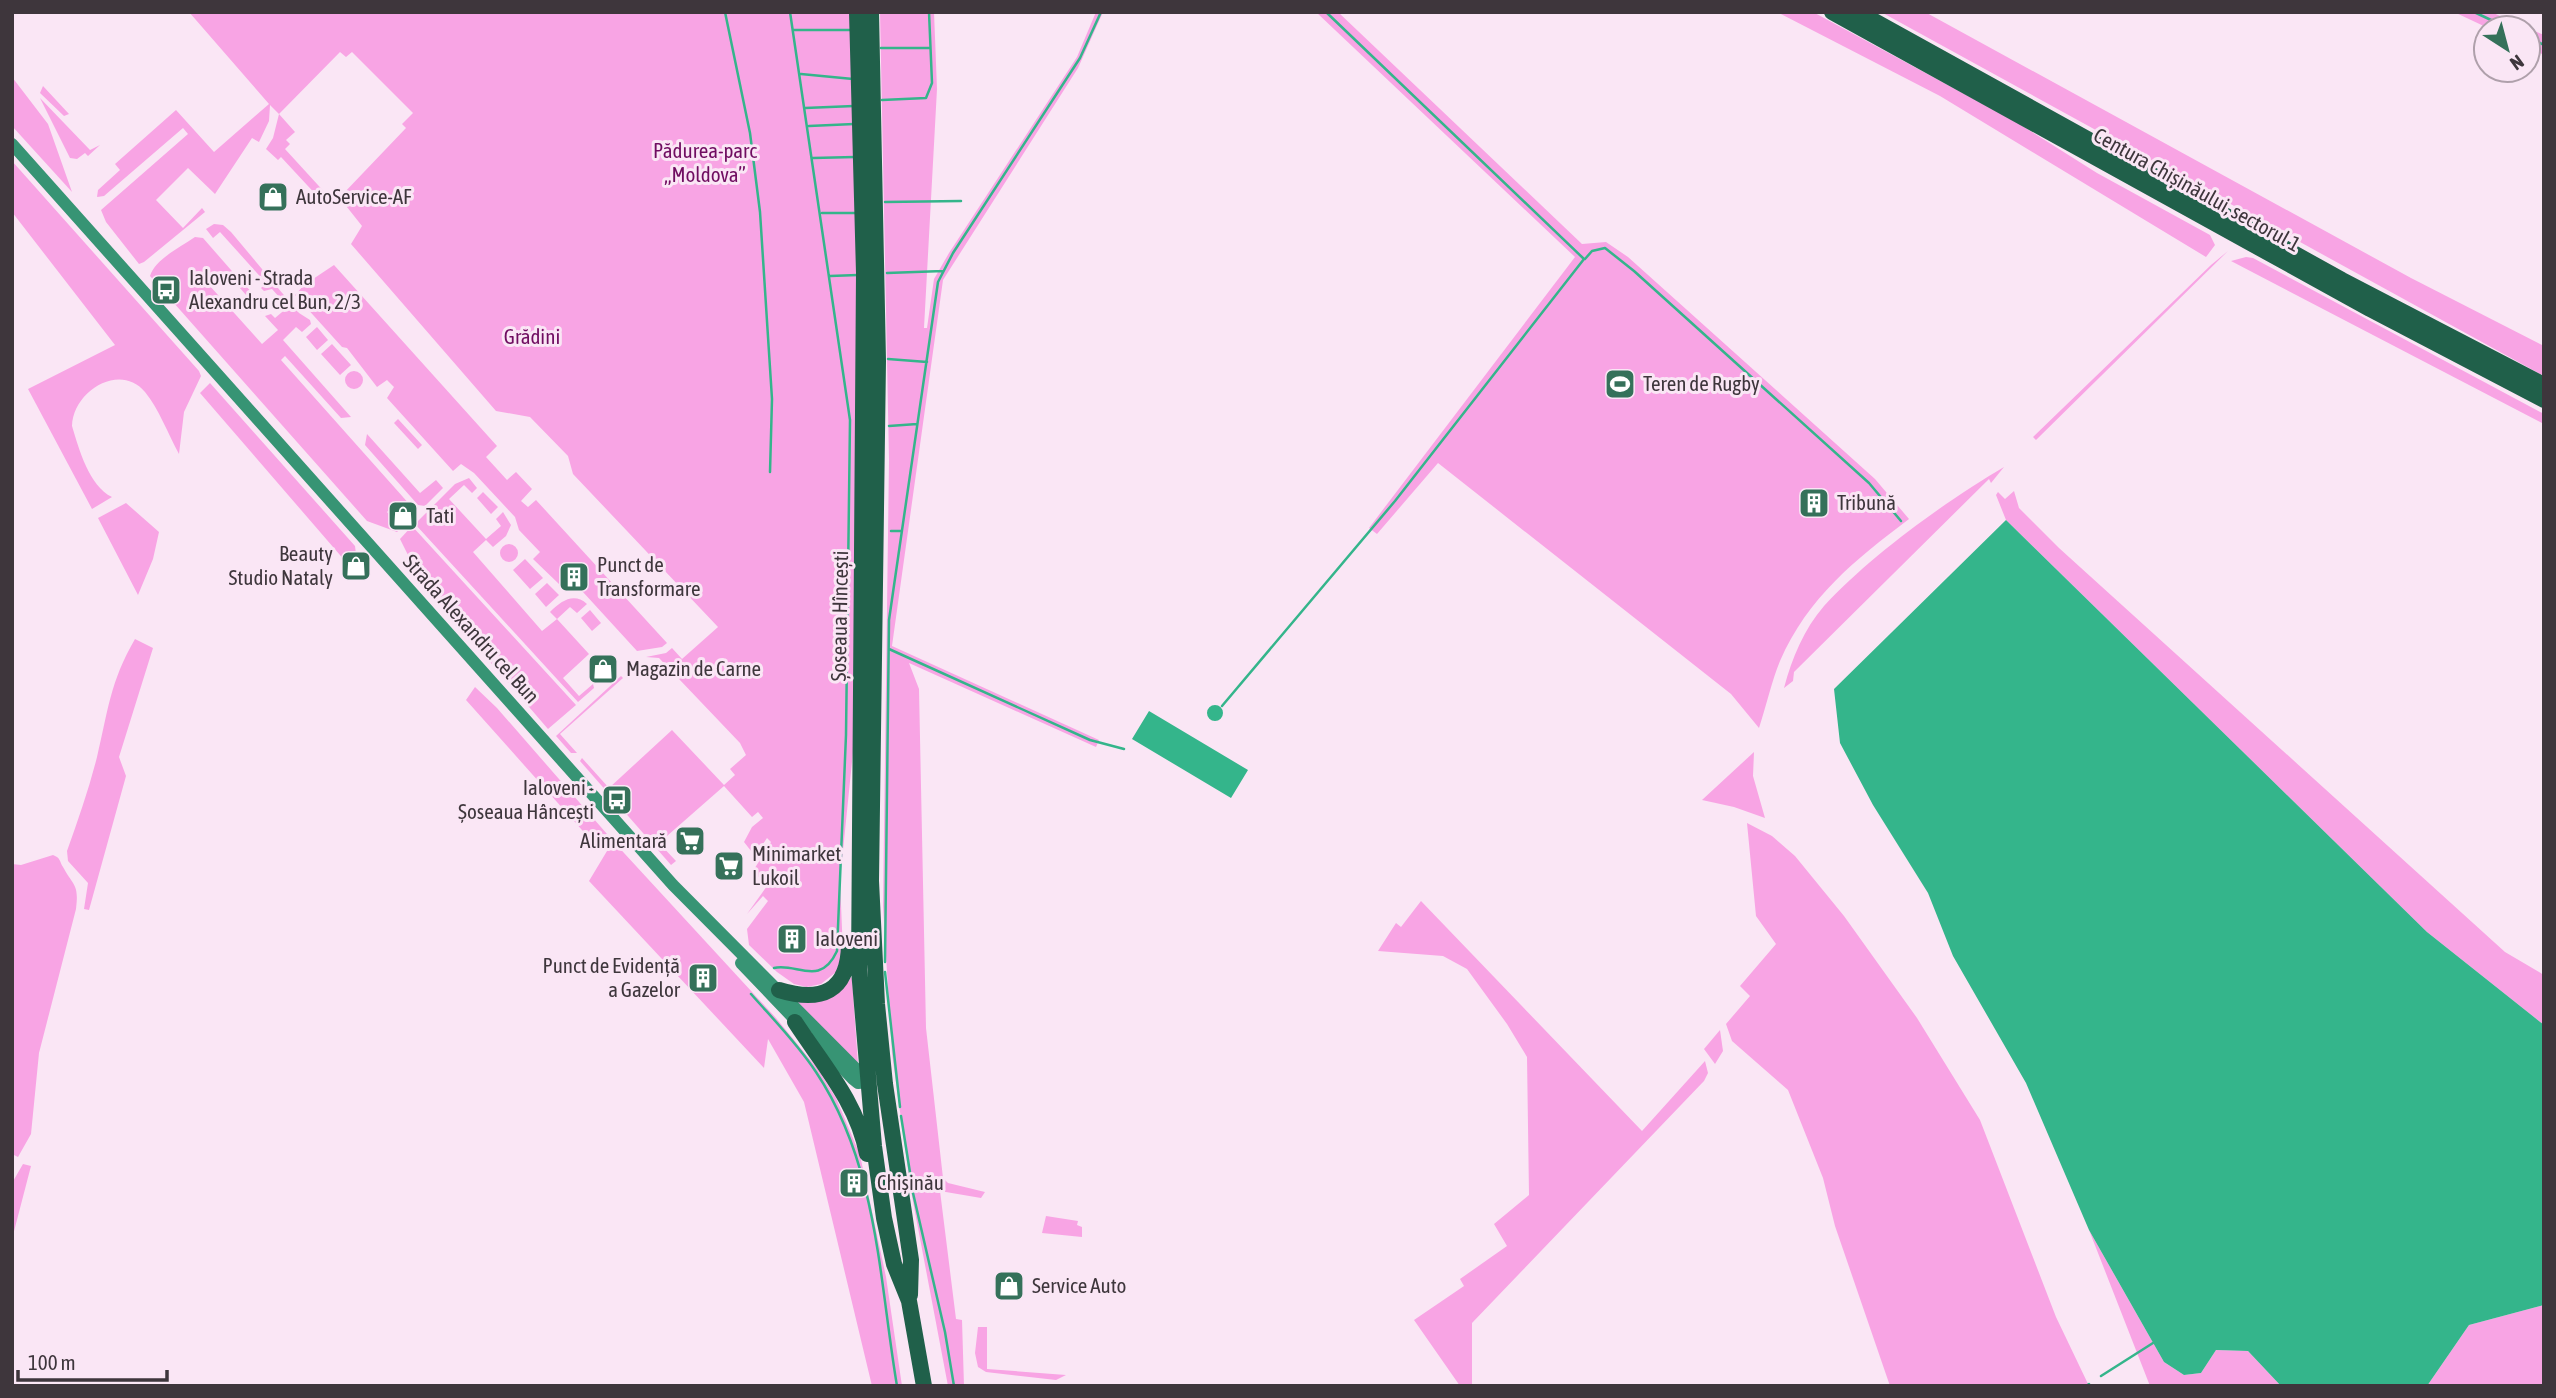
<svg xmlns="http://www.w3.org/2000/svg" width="2556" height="1398" font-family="'Asap Condensed',sans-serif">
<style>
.green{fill:#f8a4e4}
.water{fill:#34b58b}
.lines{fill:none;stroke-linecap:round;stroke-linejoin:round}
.stream{stroke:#34b58b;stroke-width:2.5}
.secondary{stroke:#379474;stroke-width:12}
.highway{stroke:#20604a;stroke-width:16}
.labels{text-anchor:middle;stroke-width:6;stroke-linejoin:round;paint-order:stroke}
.park-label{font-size:21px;fill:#700d61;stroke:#fae6f5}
.street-label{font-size:21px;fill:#3e363c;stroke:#fae6f5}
.poi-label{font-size:21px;fill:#3e363c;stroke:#fae6f5;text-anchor:start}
</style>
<rect width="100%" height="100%" fill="#fae6f5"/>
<path class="green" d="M189 12H851L860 333 854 742 840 880 843 953 836 972 821 984 807 987 794 984 777 972 749 945 747 929 768 901 763 896 747 914 767 886 753 871 771 842 767 838 755 856 744 842 752 827 763 818 758 812 752 817 724 786 659 843 676 861 671 865 580 761 582 758 609 788 672 730 724 785 735 775 730 769 746 755 740 743 659 658 646 657 666 653 672 648 682 659 718 627 573 474 568 456 530 417 496 411 351 244 362 226 343 202 342 195 406 128 402 124 413 113 352 52 346 57 340 52 279 114 295 132 286 140 290 144 285 149 328 196 325 199H320L281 157 278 160 266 149 273 138 279 114 270 105 269 121 259 142 252 138 215 194 188 168 156 200 183 228 202 208 205 212 144 262 139 264 106 222 101 210 188 134 183 128 104 196 97 197 98 190 120 170 115 164 176 110 214 152 269 104Z
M880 12H934L937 89 924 328H927L934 279 949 253 1077 57 1096 12H1103L1078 68 943 280 892 646 1099 740 1096 747 909 663 919 689 926 1028 943 1178 948 1183 985 1192 981 1198 940 1191 956 1319 962 1320 964 1386H948L911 1191 892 1054 883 906 889 460Z
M1316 12H1338L1582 244 1606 242 1628 257 1875 479 1909 519C1855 560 1808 597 1780 661 1772 680 1766 707 1759 728L1731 694 1438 463 1377 534 1369 528 1575 257Z
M1777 12H1813L2016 122 2097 173 2210 235 2215 245 2206 257 1940 96Z
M1881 12H1925L2411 278 2544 346V376Z
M2454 12H2491L2528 28H2488Z
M2528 28 2544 35V55L2528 47Z
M12 77 48 124 72 192 12 126Z
M43 86 69 114 64 116 40 93Z
M40 98 90 150 100 145 88 156 85 153 77 159 70 158Z
M12 161 199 371 201 376 184 412 179 454C168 434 159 409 145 392 120 362 73 391 72 426 79 449 89 486 112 497L92 509 28 389 115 345 12 212Z
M214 224 223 225 231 232 299 313 310 320 311 324 302 332 296 327 283 340 351 417 341 418 285 356 281 360 411 506 413 517 399 501 387 512 401 528 397 532 367 521 150 276C155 259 181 247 195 237L203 238 238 278 236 283 224 271 209 285 262 344 278 330 265 316 271 314 275 318 288 307 272 289 264 291 261 288 266 283 220 232 213 238 206 229Z
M2228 251 2036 440 2033 437 2211 265Z
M2246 257 2253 258 2544 414V424L2231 261Z
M334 265 497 446 486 457 507 480 516 472 532 489 521 501 528 507 536 500 667 643 662 647 637 651 583 592 564 581 559 584 533 559 540 552 519 530 515 517 474 473 461 464 453 471 387 398 394 387 387 380 377 387 347 348 342 347 295 295 304 285Z
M245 285 265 307 261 312 239 287Z
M317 327 328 340 317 350 306 337Z
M332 344 351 365 340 375 321 354Z
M345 380a9 9 0 1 1 18 0a9 9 0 1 1-18 0Z
M210 383 355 546 356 554 346 562 200 393Z
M398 419 422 445 418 449 394 423Z
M367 434 420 493 436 480 443 488 425 506 418 505 365 445Z
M2004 467 1991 483 1989 479 1794 672 1793 681 1784 688C1792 658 1804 629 1824 606 1870 556 1946 501 2004 467Z
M469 478 477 488 472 493 464 485 449 499 486 539 501 526 496 519 503 512 511 525 506 536 493 547 486 540 473 552 542 631 557 619 550 612C561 601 574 592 587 604L577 613 570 607 557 619 589 654 563 678 579 696 593 684 594 688 578 702 415 524 455 484Z
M2014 491 2019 508 2059 548 2505 952 2544 975V1025L2427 932 2006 520 1996 495 1998 492 2005 499Z
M483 492 498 507 491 514 477 498Z
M126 503 159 532 153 559 138 595 98 518Z
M412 526 576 705 548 729 410 569 409 557 400 539Z
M500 553a9 9 0 1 1 18 0a9 9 0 1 1-18 0Z
M525 559 543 578 530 589 513 570Z
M547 583 559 595 546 607 535 594Z
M590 610 601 623 592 631 581 618Z
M135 639 153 648 119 757 126 776 89 910 84 909 88 883 68 861 67 851C78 820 89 789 97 757 108 711 110 682 135 639Z
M621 676 623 678 560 734 577 753H571L556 736Z
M475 687 497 708 607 834 598 848 466 700Z
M1754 752 1753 776 1765 818 1734 807 1702 800Z
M1747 823 1772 836 1795 856 1844 916 1917 1018 1980 1120 2056 1317 2089 1386H1890L1835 1226 1823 1178 1788 1090 1732 1041 1726 1024 1750 996 1740 986 1776 944 1756 916Z
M613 841 776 1018 817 1068 836 1098 860 1155 886 1277 902 1386H872L804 1102 768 1039 764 1068 589 881Z
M53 855C61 858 59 861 63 867 74 887 79 884 76 909L39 1053 31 1134 18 1157 12 1154V864L21 865Z
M1421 901 1642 1131 1705 1061 1708 1073 1704 1081 1472 1323V1386H1460L1414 1320 1464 1286 1460 1279 1507 1246 1494 1224 1529 1195 1527 1057 1507 1024 1467 969 1443 956 1378 951 1396 923 1401 927Z
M851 977 852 979 858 1064 793 1000 839 991Z
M1720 1030 1723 1051 1715 1064 1704 1049Z
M23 1164 31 1166 12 1239V1183Z
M1046 1216 1078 1221 1077 1225 1082 1227V1237L1042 1233Z
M2089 1230 2164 1362 2184 1375 2201 1373 2216 1350 2248 1351 2281 1386H2150Z
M2544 1305V1386H2427L2469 1325Z
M978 1327H987V1369L1066 1375 1056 1380 986 1372 978 1367 975 1353Z"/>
<path class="water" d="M2006 520 2427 932 2544 1025V1305L2469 1325 2427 1386H2281L2248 1351 2216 1350 2201 1373 2184 1375 2164 1362 2089 1230 2026 1083 1953 956 1928 893 1873 805 1840 743 1834 689Z
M1207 713a8 8 0 1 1 16 0a8 8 0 1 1-16 0Z
M1149 711 1248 770 1231 798 1132 739Z"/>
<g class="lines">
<path class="stream" d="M725 12 750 133 760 212 772 399 770 472
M2474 12 2508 28
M793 30H851
M2528 37 2544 45
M881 48H930
M801 74 853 79
M882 100 926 98 932 83 929 12
M805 108 854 106
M809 126 854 124
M813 158 855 157
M885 202 961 201
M822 213H857
M1585 259 1592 251 1605 248 1634 271 1869 483 1901 521
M887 273 943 271
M830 276 858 275
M888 359 927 362
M889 426 917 424
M891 531H902
M889 649 1090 740 1124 749
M1222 706 1395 501 1584 259 1326 12
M885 962 889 620 938 282 953 253 1080 58 1101 12
M774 968C796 962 820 988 837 951L846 735 850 420 790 12
M885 972 900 1107
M751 994C773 1019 797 1043 816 1072 878 1165 879 1279 897 1386
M901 1116 912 1185
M913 1193 945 1332 954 1386
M2101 1376 2153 1343
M2086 1386 2089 1384"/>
<path class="secondary" d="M12 144 673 885 869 1082
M741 963 801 1026
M814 1038 853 1079 858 1083 869 1082"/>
<path class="highway" d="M857 12 864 273 859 970 874 1146 884 1218 894 1264 909 1301 924 1386
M871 12 878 361 871 881 877 1004 885 1084 911 1260 910 1295
M1832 12 2370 309 2544 400
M1858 12 2342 280 2544 385
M779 990C821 1003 848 992 849 945
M795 1022C823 1065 857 1102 867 1154"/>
</g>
<defs>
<g id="shop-square" transform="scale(1.575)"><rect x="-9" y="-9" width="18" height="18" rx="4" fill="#35715a" stroke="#fae6f5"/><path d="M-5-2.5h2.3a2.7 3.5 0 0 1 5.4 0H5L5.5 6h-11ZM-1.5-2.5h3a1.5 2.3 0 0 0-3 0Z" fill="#fff"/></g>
<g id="bus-square" transform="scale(1.575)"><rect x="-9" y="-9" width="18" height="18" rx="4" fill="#35715a" stroke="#fae6f5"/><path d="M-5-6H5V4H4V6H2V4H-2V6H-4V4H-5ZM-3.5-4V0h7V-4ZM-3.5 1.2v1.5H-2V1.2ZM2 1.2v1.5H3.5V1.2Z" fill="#fff"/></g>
<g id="stadium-square" transform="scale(1.575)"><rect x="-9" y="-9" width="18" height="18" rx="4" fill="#35715a" stroke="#fae6f5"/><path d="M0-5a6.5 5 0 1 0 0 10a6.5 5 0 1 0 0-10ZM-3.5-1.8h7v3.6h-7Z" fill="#fff"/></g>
<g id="building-square" transform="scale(1.575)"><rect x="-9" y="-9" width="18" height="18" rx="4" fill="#35715a" stroke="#fae6f5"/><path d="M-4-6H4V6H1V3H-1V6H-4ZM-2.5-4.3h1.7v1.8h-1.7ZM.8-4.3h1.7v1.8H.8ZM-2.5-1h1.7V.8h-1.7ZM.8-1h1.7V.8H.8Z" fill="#fff"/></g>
<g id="supermarket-square" transform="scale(1.575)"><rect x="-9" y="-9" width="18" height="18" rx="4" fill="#35715a" stroke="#fae6f5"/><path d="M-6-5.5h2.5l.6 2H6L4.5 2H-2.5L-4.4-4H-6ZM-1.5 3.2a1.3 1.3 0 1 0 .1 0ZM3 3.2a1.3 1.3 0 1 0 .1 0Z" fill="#fff"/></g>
</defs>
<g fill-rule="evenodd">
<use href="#shop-square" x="273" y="197"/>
<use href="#bus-square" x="166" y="290"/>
<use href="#stadium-square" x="1620" y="384"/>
<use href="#building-square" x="1814" y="503"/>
<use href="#shop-square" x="403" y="516"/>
<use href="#shop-square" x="356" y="566"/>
<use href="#building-square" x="574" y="577"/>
<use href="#shop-square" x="603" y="669"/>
<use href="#bus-square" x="617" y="800"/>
<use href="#supermarket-square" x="690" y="841"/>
<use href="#supermarket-square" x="729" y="866"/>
<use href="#building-square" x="792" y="939"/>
<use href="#building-square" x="703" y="978"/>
<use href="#building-square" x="854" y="1183"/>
<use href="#shop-square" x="1009" y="1286"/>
</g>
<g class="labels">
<g class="park-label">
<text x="705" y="158">Pădurea-parc<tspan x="705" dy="24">„Moldova”</tspan></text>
<text x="532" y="344">Grădini</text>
</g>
<g class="street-label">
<text transform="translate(2197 190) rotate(29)" y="7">Centura Chișinăului, sectorul 1</text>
<text transform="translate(840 616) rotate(-89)" y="7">Șoseaua Hîncești</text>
<text transform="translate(471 629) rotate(48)" y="7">Strada Alexandru cel Bun</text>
</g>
<g class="poi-label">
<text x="296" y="204">AutoService-AF</text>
<text x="189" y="285">Ialoveni - Strada<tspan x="189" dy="24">Alexandru cel Bun, 2/3</tspan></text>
<text x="1643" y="391">Teren de Rugby</text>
<text x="1837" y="510">Tribună</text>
<text x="426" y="523">Tati</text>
<text x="333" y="561" text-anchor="end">Beauty<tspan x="333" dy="24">Studio Nataly</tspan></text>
<text x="597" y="572">Punct de<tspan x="597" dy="24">Transformare</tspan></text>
<text x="626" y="676">Magazin de Carne</text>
<text x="594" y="795" text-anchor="end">Ialoveni -<tspan x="594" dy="24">Șoseaua Hâncești</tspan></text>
<text x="667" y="848" text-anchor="end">Alimentară</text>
<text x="752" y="861">Minimarket<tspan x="752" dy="24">Lukoil</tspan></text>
<text x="815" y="946">Ialoveni</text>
<text x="680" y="973" text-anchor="end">Punct de Evidență<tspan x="680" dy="24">a Gazelor</tspan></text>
<text x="877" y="1190">Chișinău</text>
<text x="1032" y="1293">Service Auto</text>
</g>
</g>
<rect width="2556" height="1398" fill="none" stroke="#3e363c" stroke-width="28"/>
<g transform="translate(2507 49) rotate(144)"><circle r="33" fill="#fae6f5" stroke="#afa0ab" stroke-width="2"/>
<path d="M0-5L12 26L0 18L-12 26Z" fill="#35715a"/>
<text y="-10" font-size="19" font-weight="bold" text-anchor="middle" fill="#3e363c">N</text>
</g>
<path d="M18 1370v10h149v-10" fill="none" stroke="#3e363c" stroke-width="3.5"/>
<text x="28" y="1370" font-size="21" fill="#3e363c" stroke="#fae6f5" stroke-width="5" paint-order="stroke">100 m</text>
</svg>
